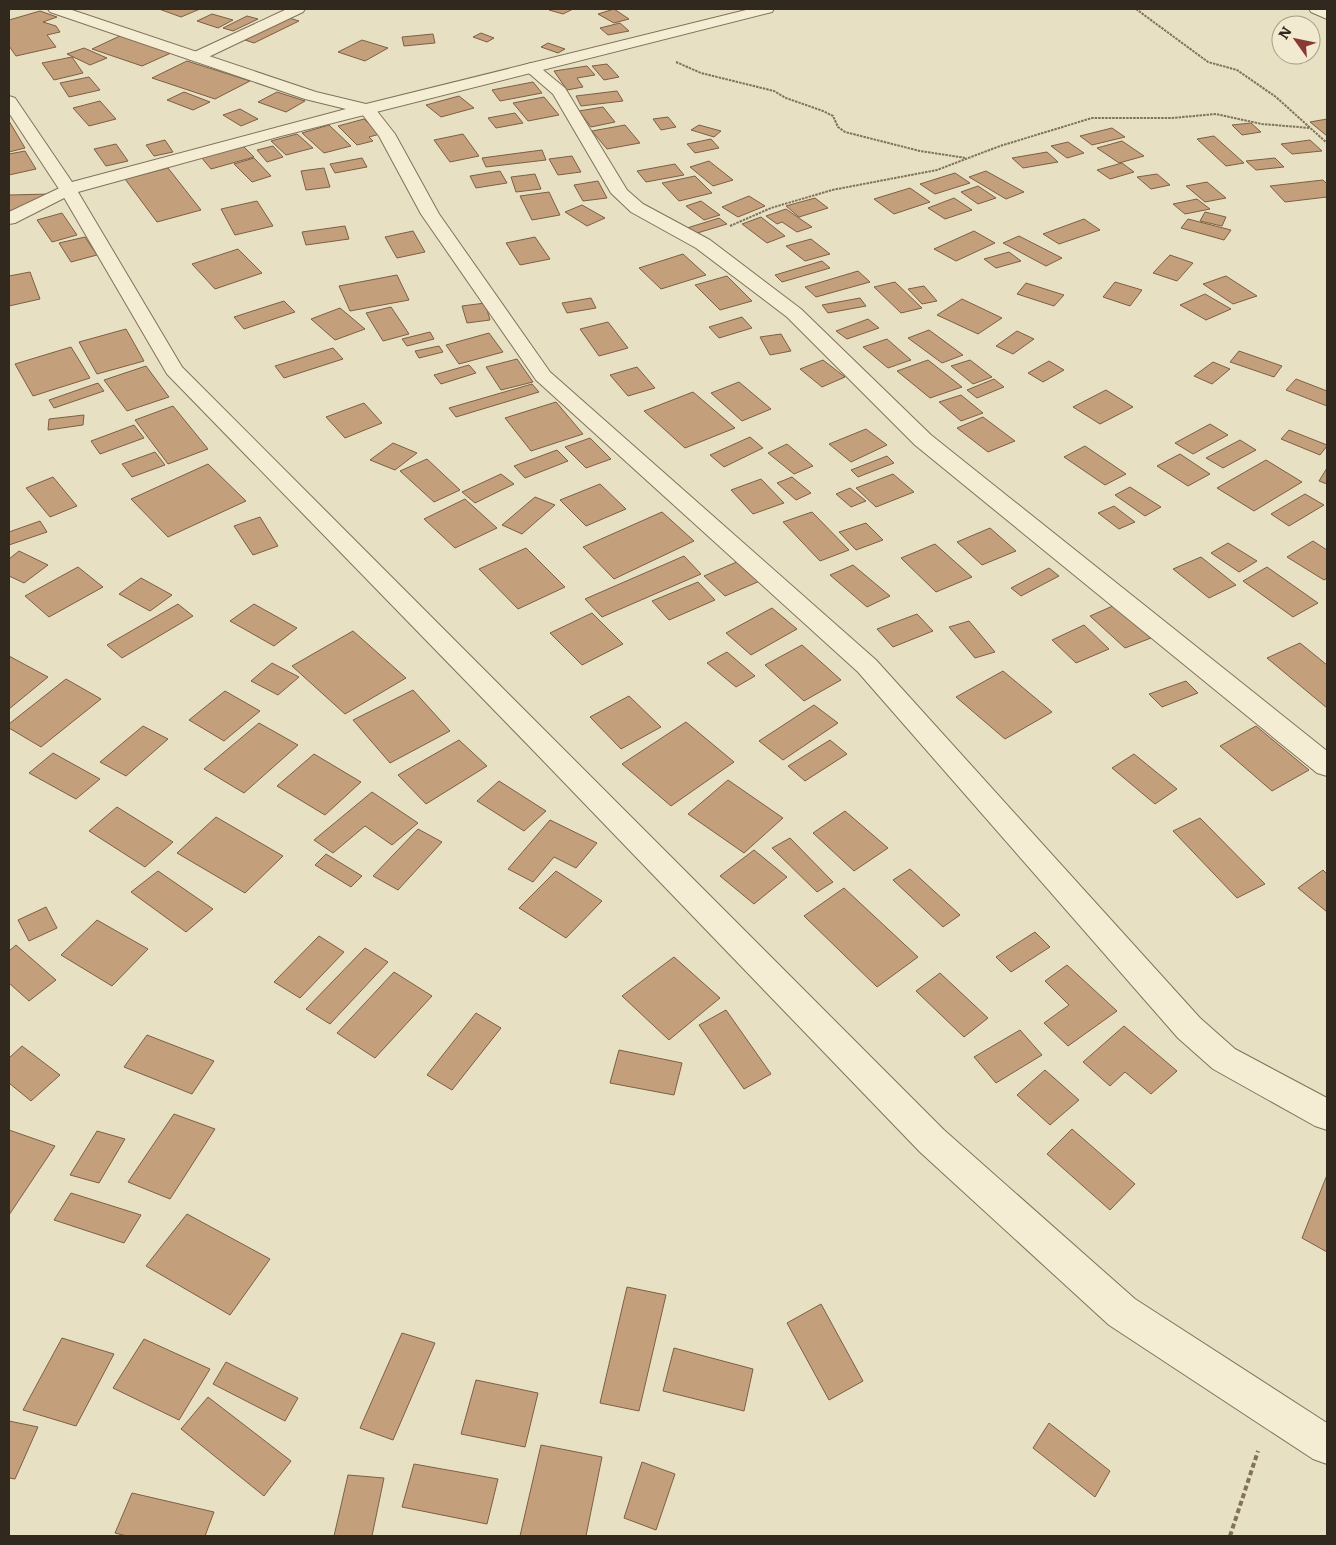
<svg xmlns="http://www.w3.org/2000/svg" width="1336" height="1545" font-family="Literata,serif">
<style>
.building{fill:#c39f7c;stroke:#7d5f44}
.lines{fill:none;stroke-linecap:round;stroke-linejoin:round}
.minor-casing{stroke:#80725b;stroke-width:2}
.tertiary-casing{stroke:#80725b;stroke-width:2}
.path-far1{stroke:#80725b;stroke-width:2;stroke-dasharray:2.5 1;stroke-linecap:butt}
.path{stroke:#80725b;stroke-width:4;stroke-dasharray:5 3;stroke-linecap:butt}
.minor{fill:#f4edd4;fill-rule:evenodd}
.tertiary{fill:#f4edd4;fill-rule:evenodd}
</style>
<rect width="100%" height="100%" fill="#e8e0c2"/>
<path class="building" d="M159 9H200L181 17Z
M551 9H573L563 14 549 10Z
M614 9 629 19 614 23 598 14Z
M40 11 57 17 43 22 56 26 60 32 47 35 56 47 16 56 9 46V20Z
M212 14 233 20 218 28 197 21Z
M247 16 258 19 233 31 223 28Z
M289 18 299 21 254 43 245 40Z
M620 23 629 31 608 35 600 28Z
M481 33 494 38 487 42 473 37Z
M433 34 435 43 404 46 402 37Z
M122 35 171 53 142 66 92 49Z
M362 40 388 48 365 61 338 52Z
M548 43 565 49 558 53 541 47Z
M84 48 107 58 90 65 67 54Z
M72 57 83 73 54 80 42 63Z
M187 61 250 81 215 99 152 78Z
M607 64 619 77 604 80 592 66Z
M587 66 595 75 577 78 583 87 567 90 554 71Z
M89 77 100 90 69 97 60 83Z
M533 82 542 93 500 101 492 90Z
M617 91 623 101 581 106 576 96Z
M184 92 210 102 193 110 167 100Z
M277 92 305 101 286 112 258 102Z
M459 96 474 108 441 117 426 105Z
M544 97 559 115 528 121 513 103Z
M100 101 116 119 89 126 73 108Z
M603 107 615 122 591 127 579 111Z
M240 109 258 119 241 126 223 115Z
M515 113 523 123 496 128 488 118Z
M668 117 676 127 661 130 653 119Z
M364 119 380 134 369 137 373 141 357 145 338 126Z
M1327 119V136L1310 122Z
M9 121 25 148 9 152Z
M1251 123 1261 132 1242 135 1232 125Z
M329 125 351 146 324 153 302 133Z
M625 125 640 143 607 149 592 131Z
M699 125 721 131 714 137 691 130Z
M1112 128 1125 137 1092 145 1080 136Z
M297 134 313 148 286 155 271 141Z
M463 134 479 156 450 162 434 140Z
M1214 136 1244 163 1226 166 1197 139Z
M711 139 719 148 695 153 687 144Z
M165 140 173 152 154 156 146 145Z
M1310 140 1322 151 1292 154 1281 144Z
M1122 141 1144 156 1119 163 1097 148Z
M1068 142 1084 153 1067 158 1051 146Z
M116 144 128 161 106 166 94 149Z
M243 146 254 157 211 169 201 157Z
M273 146 283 157 267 162 257 150Z
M542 150 546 160 486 167 482 158Z
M25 151 36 169 9 175V154Z
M1047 152 1058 162 1023 168 1012 158Z
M572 156 581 172 558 175 549 159Z
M254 158 271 176 252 182 234 164Z
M362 158 367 167 335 173 330 164Z
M1275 158 1284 167 1256 170 1246 161Z
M709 161 733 180 713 186 690 167Z
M1122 163 1134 172 1110 179 1097 170Z
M675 164 684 175 646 182 637 171Z
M168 168 201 210 157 222 125 179Z
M324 168 330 187 306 190 301 171Z
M500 171 507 183 476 188 470 176Z
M986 171 1024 192 1006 199 969 177Z
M955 173 970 183 935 194 920 184Z
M535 174 541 189 516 192 511 177Z
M1157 174 1170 185 1151 189 1137 177Z
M695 176 712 193 679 201 662 183Z
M1323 180 1327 184V197L1285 202 1270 186Z
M598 181 607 198 583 201 574 185Z
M1207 182 1226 198 1205 202 1186 186Z
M978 186 996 198 978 204 961 192Z
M910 188 930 202 894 214 874 199Z
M549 192 560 215 532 220 520 196Z
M51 194 9 215V195Z
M749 196 765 206 738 217 722 207Z
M815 198 828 208 799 217 786 206Z
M954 198 972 210 945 219 928 208Z
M1197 199 1210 209 1185 214 1173 204Z
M257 201 273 226 235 235 221 209Z
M701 201 720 215 704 220 686 206Z
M582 205 605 218 587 226 565 212Z
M786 209 812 227 797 232 782 222 777 224 766 216Z
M1205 212 1226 217 1222 226 1200 221Z
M62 213 77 235 52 242 37 220Z
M761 217 785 236 767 243 742 224Z
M719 218 727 224 694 234 687 228Z
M1084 219 1100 230 1059 244 1043 234Z
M1188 219 1231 230 1224 240 1181 228Z
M345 226 349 239 306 245 302 232Z
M413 231 425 252 397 258 385 237Z
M974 231 995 243 956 261 934 249Z
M1019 236 1062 258 1046 266 1003 243Z
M85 237 97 255 71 262 59 243Z
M535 237 550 259 520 265 506 243Z
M811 239 830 254 805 261 786 246Z
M238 249 262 273 215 289 192 264Z
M1009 252 1021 261 996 268 984 259Z
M683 254 706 275 661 289 639 268Z
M1170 255 1193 263 1177 281 1153 273Z
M822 261 830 268 782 282 775 275Z
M858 271 870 282 816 297 805 287Z
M30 272 40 299 9 306V276Z
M397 275 409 300 350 311 339 286Z
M727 276 752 301 720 310 695 285Z
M1226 276 1257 296 1233 304 1203 284Z
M895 282 922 308 901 313 874 287Z
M1115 282 1142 290 1130 306 1103 297Z
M1026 283 1064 295 1054 306 1017 294Z
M924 286 937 301 922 304 908 289Z
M1205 294 1231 309 1206 320 1180 305Z
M591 298 596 308 567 313 562 303Z
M860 298 866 306 828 313 822 305Z
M962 299 1002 318 978 334 937 315Z
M284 301 295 312 244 329 234 317Z
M485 303 490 320 467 323 462 306Z
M391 307 409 334 383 341 366 313Z
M340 308 365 329 335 340 311 319Z
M742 317 752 328 719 338 709 327Z
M868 319 879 328 847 339 836 331Z
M608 322 628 348 599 356 580 329Z
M126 329 144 361 97 374 79 342Z
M929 330 963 355 942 363 908 338Z
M1017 331 1034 339 1013 354 996 346Z
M430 332 434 339 407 346 402 339Z
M489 333 503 352 459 364 446 345Z
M781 334 791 351 770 355 760 337Z
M887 339 911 360 888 368 863 347Z
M439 346 443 352 419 358 415 351Z
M71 347 90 378 33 396 15 364Z
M333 348 343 359 284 378 275 366Z
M1239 351 1282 366 1274 377 1230 362Z
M517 359 533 382 501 390 486 367Z
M823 360 845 377 822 387 800 369Z
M928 360 962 387 930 398 897 371Z
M970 360 992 377 973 384 951 366Z
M1049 361 1064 370 1043 382 1028 373Z
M1213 362 1230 369 1212 384 1194 376Z
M469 365 476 373 441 384 434 375Z
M146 366 169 397 127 411 104 380Z
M637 367 655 388 628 396 610 375Z
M994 379 1004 387 977 398 967 390Z
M1296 379 1327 391V406L1286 390Z
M739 382 771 409 742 421 711 393Z
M98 383 104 391 54 408 49 400Z
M532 384 539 392 456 417 449 408Z
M1106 390 1133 407 1100 424 1073 407Z
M693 392 735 428 685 448 644 411Z
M961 395 983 413 961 421 939 402Z
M556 402 583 434 531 451 505 418Z
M364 403 382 423 345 438 326 417Z
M173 406 208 449 168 464 135 420Z
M84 415 83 425 48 430 49 419Z
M983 417 1015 441 988 452 957 428Z
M1210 424 1228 435 1193 454 1175 443Z
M134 425 144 438 100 454 91 441Z
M866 429 887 445 851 462 829 444Z
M1289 430 1327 445V446L1320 455 1281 439Z
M750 437 763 448 724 467 710 455Z
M590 438 611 459 586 468 565 447Z
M1240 440 1256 450 1223 468 1206 458Z
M393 443 417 453 395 470 370 460Z
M787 444 813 466 794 474 768 453Z
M1085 446 1126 474 1105 485 1064 457Z
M557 450 568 461 525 478 514 466Z
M155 452 165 465 132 477 122 464Z
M1180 454 1210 474 1188 486 1157 466Z
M887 456 894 463 858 477 851 470Z
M427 459 460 490 434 502 400 471Z
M1266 460 1302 482 1254 511 1217 488Z
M208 464 246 501 168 537 131 499Z
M1327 468V484L1319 481Z
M501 474 514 484 475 503 462 492Z
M893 474 914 492 876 507 856 488Z
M53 477 77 506 50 517 26 488Z
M792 477 811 493 796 500 777 483Z
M761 479 784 503 753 514 731 490Z
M600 484 626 509 586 526 560 500Z
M1130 487 1161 507 1145 516 1115 495Z
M850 488 866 501 851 507 836 494Z
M1305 494 1324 505 1289 526 1271 514Z
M535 497 555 505 522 534 502 525Z
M465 499 497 528 455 548 424 519Z
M1114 506 1135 522 1119 529 1098 513Z
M662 512 694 541 614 579 583 547Z
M812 512 849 550 820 561 783 522Z
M260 517 278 546 253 555 234 526Z
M40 521 47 532 9 545V532Z
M866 523 883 540 856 550 839 532Z
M990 528 1016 551 982 565 957 542Z
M1313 541 1327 550V578L1324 580 1287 557Z
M1228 543 1257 561 1239 572 1211 553Z
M935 544 972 577 936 592 901 558Z
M526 548 565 587 518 609 479 569Z
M19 551 48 565 24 583 9 576V559Z
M684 556 701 574 602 617 585 599Z
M1201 557 1236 585 1209 598 1173 569Z
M739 561 760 581 725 596 704 576Z
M853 565 890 596 867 607 830 575Z
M78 567 103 587 49 617 25 596Z
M1267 567 1318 603 1293 617 1243 581Z
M1049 568 1059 576 1021 596 1011 588Z
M141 578 172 595 150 611 119 594Z
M698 582 715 600 669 620 652 601Z
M178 604 193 616 122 658 107 645Z
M254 604 297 628 274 646 230 621Z
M1115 605 1151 638 1125 648 1090 616Z
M772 608 797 629 751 655 726 633Z
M592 613 623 644 582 665 550 633Z
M917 614 933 631 893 647 877 629Z
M969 621 995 652 975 658 949 627Z
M1084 625 1109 649 1076 663 1052 640Z
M353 631 406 678 345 714 292 666Z
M1300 643 1327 665V708L1267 658Z
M802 645 841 680 804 701 765 665Z
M727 652 755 676 736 687 707 663Z
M9 656 48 677 9 709Z
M272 663 299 677 278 695 251 681Z
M1003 671 1052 712 1005 739 956 697Z
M66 679 101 699 41 747 9 728V724Z
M1186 681 1198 693 1162 707 1149 694Z
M413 690 450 731 390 763 353 720Z
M225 691 260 711 224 741 189 720Z
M629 696 661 727 621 749 590 717Z
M814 705 838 723 783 760 759 741Z
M686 722 734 762 671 806 622 764Z
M259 723 298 745 244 793 204 769Z
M143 726 168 739 126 776 100 762Z
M1256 726 1309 770 1272 791 1220 746Z
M459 740 487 766 426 804 398 775Z
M830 740 847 754 805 781 788 766Z
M53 753 100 779 76 799 29 773Z
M314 754 361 782 325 815 277 786Z
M1134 754 1177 789 1155 804 1112 768Z
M728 780 783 818 744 853 688 814Z
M499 781 546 811 524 831 477 801Z
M372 792 418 823 392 845 365 826 333 853 314 840Z
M117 807 173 842 145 867 89 831Z
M845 811 888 848 854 871 813 833Z
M216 817 283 856 245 893 177 853Z
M1200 818 1265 884 1237 898 1173 831Z
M550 820 597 843 576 868 554 857 533 882 508 869Z
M418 829 442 842 398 890 373 876Z
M790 838 833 882 817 892 772 848Z
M754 850 787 877 754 904 720 876Z
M326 854 362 876 351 887 315 865Z
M910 869 960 915 943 927 893 880Z
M1323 870 1327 874V912L1298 888Z
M158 871 213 909 186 932 131 892Z
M556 871 602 901 566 938 519 908Z
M844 888 918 957 877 987 804 916Z
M46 907 57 928 29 941 18 920Z
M97 920 148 949 112 986 61 955Z
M1035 932 1050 947 1011 972 996 957Z
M319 936 344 952 300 998 274 982Z
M16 945 56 980 29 1001 9 983V951Z
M365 948 388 962 330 1024 306 1009Z
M674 957 720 998 669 1040 622 996Z
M1067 965 1117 1011 1068 1046 1044 1023 1069 1005 1045 981Z
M394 972 432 996 375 1058 337 1033Z
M940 973 988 1018 964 1037 916 991Z
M726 1010 771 1074 744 1089 699 1025Z
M476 1013 501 1028 452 1090 427 1075Z
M1124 1026 1177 1071 1151 1094 1125 1072 1110 1086 1083 1062Z
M1020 1030 1042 1055 996 1083 974 1057Z
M147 1035 214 1061 192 1094 124 1067Z
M22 1046 60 1075 31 1101 9 1083V1058Z
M619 1050 682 1063 674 1095 610 1083Z
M1045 1070 1079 1100 1050 1125 1017 1095Z
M174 1114 215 1129 170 1199 128 1182Z
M1072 1129 1135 1184 1110 1210 1047 1154Z
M9 1130 55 1146 9 1215Z
M97 1131 125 1139 99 1183 70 1175Z
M1327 1175V1252L1302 1238Z
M71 1193 141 1215 124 1243 54 1220Z
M187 1214 270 1259 230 1315 146 1266Z
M627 1287 666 1295 639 1411 600 1403Z
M821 1304 863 1381 829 1400 787 1323Z
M402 1333 435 1343 393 1440 360 1428Z
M62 1338 114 1354 76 1426 23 1410Z
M144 1339 210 1369 179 1420 113 1388Z
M674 1348 753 1369 744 1411 663 1391Z
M226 1362 298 1398 285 1421 213 1384Z
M476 1380 538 1393 525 1447 461 1434Z
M208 1397 291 1461 264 1496 181 1429Z
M9 1421 38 1427 15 1479 9 1478Z
M1049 1423 1110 1471 1095 1497 1033 1448Z
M541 1445 602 1457 586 1536H520Z
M642 1462 675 1474 656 1530 624 1518Z
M414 1464 498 1479 487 1524 402 1507Z
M348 1475 384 1478 372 1536H334Z
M132 1493 214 1512 205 1536H127L115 1533Z"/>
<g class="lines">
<g class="minor-casing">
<path id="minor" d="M287 9H305L303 12 202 60H190L188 57 190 54Z
M1309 9H1327V19L1311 12Z
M531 63 537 65 565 88 627 190 643 204 710 240 801 309 931 435 1327 751V776L1317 773 915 445 787 317 696 248 631 212 611 193 553 94 523 68 525 65Z
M367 105 373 106 395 134 439 214 550 372 876 660 1200 1018 1235 1049 1327 1098V1130L1315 1126 1213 1069 1178 1038 858 672 536 380 421 214 379 136 359 110 361 106Z
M68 184 74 185 77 189 74 193 15 223 9 224V212Z"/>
</g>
<g class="tertiary-casing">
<path id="tertiary" d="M48 9H69L316 92 366 104 750 9H774L772 12 281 136 78 192 182 367 944 1130 1135 1299 1327 1423V1464L1313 1459 1258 1423 1109 1325 920 1152 528 745 167 374 59 189 9 113V96L15 98 72 182 346 109 305 99 50 12Z"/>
</g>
<path class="path-far1" d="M1136 9 1208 62 1237 70 1276 97 1327 143
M676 62 701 73 774 91 786 98 823 111 833 116 838 127 845 132 920 151 966 158
M730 226 771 208 832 190 937 170 1000 146 1092 118H1172L1216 114 1262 124 1310 128"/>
<path class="path" d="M1230 1536 1258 1451"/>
<use href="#minor" class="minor"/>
<use href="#tertiary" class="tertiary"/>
</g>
<rect width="1336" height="1545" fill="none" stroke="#32291e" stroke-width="20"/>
<g transform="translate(1296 40) rotate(303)"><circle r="24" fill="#f1ead1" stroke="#a59d89"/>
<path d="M0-4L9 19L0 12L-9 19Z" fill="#893932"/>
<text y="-8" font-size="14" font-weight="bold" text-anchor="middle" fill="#32291e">N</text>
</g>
</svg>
